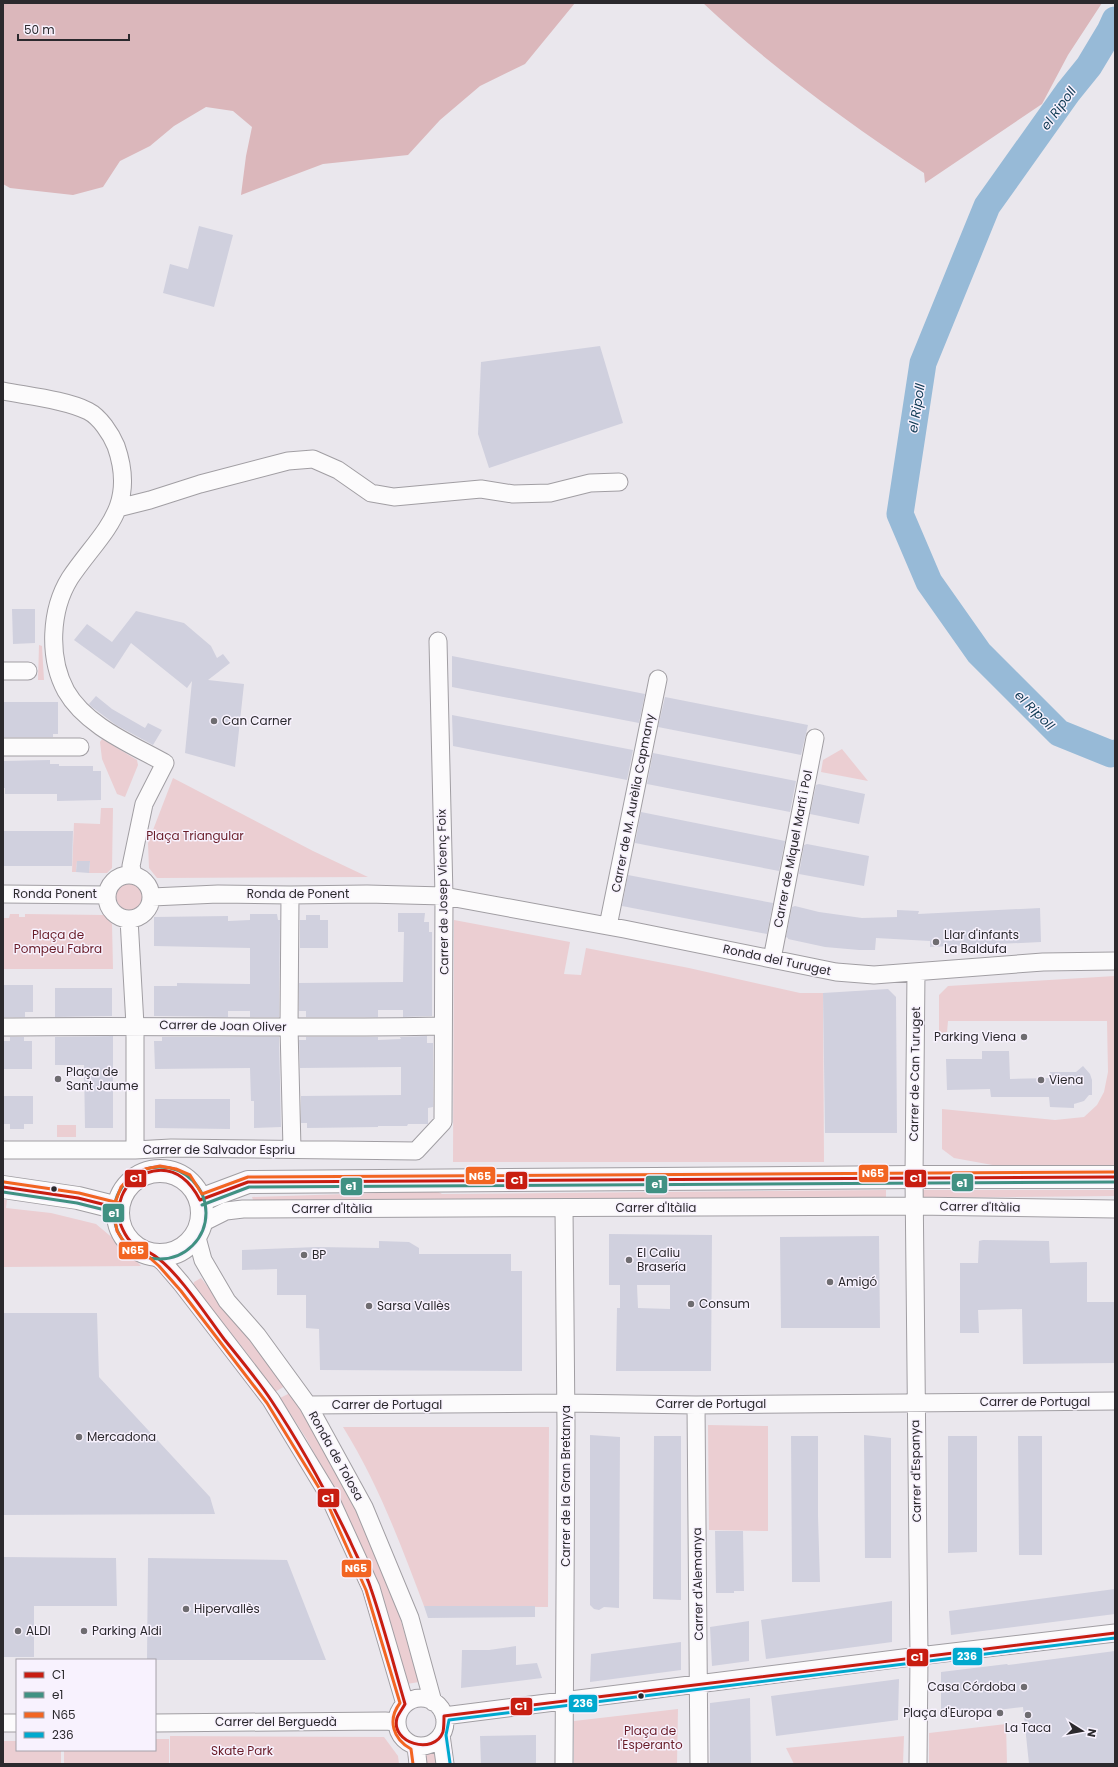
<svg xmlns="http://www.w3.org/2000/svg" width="1118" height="1767" font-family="Poppins,sans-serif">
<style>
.green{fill:#ebced2}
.forest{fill:#dbb7bb}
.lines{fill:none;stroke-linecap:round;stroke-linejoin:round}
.river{stroke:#97bad7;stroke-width:27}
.building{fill:#d0d0de;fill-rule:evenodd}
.street-casing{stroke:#a19ea3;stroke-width:19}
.secondary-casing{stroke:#a19ea3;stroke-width:24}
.street{stroke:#fcfbfc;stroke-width:17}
.secondary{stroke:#fcfbfc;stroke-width:22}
.bus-1-casing{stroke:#f8f2fe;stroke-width:6}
.bus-2-casing{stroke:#f8f2fe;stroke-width:6}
.bus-3-casing{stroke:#f8f2fe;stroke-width:6}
.bus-4-casing{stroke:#f8f2fe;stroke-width:6}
.bus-1{stroke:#c81d11;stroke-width:3}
.bus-2{stroke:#409183;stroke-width:3}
.bus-3{stroke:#f26522;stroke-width:3}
.bus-4{stroke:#00a9ce;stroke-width:3}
.poi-dot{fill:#6e6c70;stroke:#f8f2fe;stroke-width:1.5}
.bus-dot{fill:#2b292d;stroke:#f8f2fe;stroke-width:1.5}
.labels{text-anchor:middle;stroke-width:3;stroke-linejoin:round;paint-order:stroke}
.poi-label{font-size:12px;fill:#2b292d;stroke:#f8f2fe;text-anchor:start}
.street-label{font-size:12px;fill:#2b292d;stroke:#f8f2fe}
.park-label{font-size:12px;fill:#691c28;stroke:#f8f2fe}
.water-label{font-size:13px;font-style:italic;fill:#0f3a54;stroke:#f8f2fe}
.line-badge{stroke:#f8f2fe;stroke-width:1.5}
.badge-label{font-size:11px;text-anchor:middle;font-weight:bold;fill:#fff}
</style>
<rect width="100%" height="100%" fill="#eae7ed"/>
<path class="green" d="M39 645 42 646 44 680H38Z
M102 739 137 760 138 765 125 797 117 794 102 759 100 742Z
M842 749 868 781 821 772 823 760Z
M173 778 313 851 368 877 157 878 149 868 148 843Z
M101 808H113L112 868 107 873H89L90 862 77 861 76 872H72L74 823 100 824Z
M116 896a14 14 0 1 1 28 0a14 14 0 1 1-28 0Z
M10 914H19V917H25V914L104 915 112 924 113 969H3V918H9Z
M454 920 570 942 564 974 581 975 586 948 689 968 800 993H823L824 1162H453Z
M1115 976V1166H998L954 1158 942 1149V1109L1055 1120 1084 1117 1097 1105 1104 1092 1108 1072 1107 1021H948L947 1032 939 1033V995L948 986Z
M57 1125H76V1137H57Z
M886 1190V1199L253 1200 252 1197 437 1191 442 1194Z
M920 1190H1115V1196L920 1198Z
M3 1200H7L6 1208 51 1213 96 1224 121 1245 141 1266 3 1267Z
M201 1278 285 1386 275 1392 246 1352 193 1285 194 1282Z
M290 1393 334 1467 367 1533 396 1604 419 1682 407 1684 404 1670 384 1605 344 1509 306 1438 280 1398Z
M708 1425 768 1426V1531L709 1530Z
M343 1427H549L548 1607 424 1606C401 1545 378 1483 343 1427Z
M678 1709 677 1764H574V1721Z
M1006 1724 1007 1764H929V1733Z
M170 1736 384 1737 398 1756 399 1764H170Z
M904 1736 903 1764H794L786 1748Z
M155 1739H169V1764H64V1750H155Z
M3 1741H17V1750H61V1764H3Z
M425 1751H435L437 1764H427Z"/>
<path class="forest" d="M3 3H575L525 64 480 86 440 120 408 155 323 164 241 195 246 156 252 127 233 111 206 107 174 126 150 146 120 161 103 187 73 195 10 188 3 184Z
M703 3H1102L1068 55 1042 104 925 183 924 173C847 122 771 67 703 3Z"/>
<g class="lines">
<path class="river" d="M1115 20 1110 31 1089 66 1068 92 987 206 923 363 900 514 929 582 979 653 1059 733 1111 754 1115 753"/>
</g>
<path class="building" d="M199 226 233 235 214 307 163 293 170 264 188 269Z
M600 346 623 423 489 468 478 434 481 362Z
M12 609H35V643L13 644Z
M136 611 184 623 211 646 217 658 223 654 230 663 208 680 244 684 235 767 185 753 192 681 187 688 131 643 114 669 74 640 87 624 112 642Z
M452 656 645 694 639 723 452 687Z
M96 696 112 709 145 728 148 723 162 730 153 745 116 725 92 707 89 704Z
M665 697 808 725 801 755 658 727Z
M3 702H58V734H53V737H3Z
M452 715 633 750 627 780 453 746Z
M653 753 796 781 790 812 647 784Z
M50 760V764H59V766H93V771H101V800L57 801V794H5V788H3V761Z
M819 784 865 794 859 824 810 814 816 785Z
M641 812 785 841 779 871 635 843Z
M3 831H73L72 866H3Z
M807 844 869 856 864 886 799 874 804 845Z
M77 861H90L89 873 76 872Z
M628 875 773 903 767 934 622 906Z
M795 906 819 912 862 918 897 917V910L919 911 918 914 1040 908 1041 942 930 947V941L876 938 875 950H859L825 947 788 939V938L786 937 792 907Z
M398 913H425L424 922H429V932H432V1016L403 1017V1010H378V1017H306V1011H299V983L403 982 404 932H398Z
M250 914H277L278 920H280L279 1017H250V1011H228V1017L154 1016V986H177V983L250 984V948L154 946V917L228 916V921L250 920Z
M306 915H320V920H328V948H300V920H306Z
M3 985H33V1012H25V1017H3Z
M55 988H112V1016L55 1017Z
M888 989 896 997 897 1133H825L823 993Z
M113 1036V1128H85L84 1065H55V1037Z
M427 1036V1043H433V1107L428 1108V1124H408L407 1126H378V1127L307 1128V1123H301V1096L401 1095V1067L300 1068 299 1040H306V1037H378V1040L401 1039 400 1037Z
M10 1037H24V1041H32V1069H3V1041H10Z
M162 1037H279L281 1127 254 1128V1101H251L250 1068 155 1069 154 1041H162Z
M982 1051H1009L1010 1079 1050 1078V1072H1076L1083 1066 1090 1074 1092 1080V1095H1089L1084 1101 1074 1104V1108L1050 1107 1049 1097H991L990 1089 947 1090 946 1059H982Z
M3 1096H33V1124H24V1129H10V1124H3Z
M155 1099H230V1129L155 1128Z
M609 1234 712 1235 711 1371H616L617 1308H620V1285H609ZM637 1285H670V1309L638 1308Z
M879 1236 880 1328H781L780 1237Z
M983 1240 1049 1241 1050 1263 1087 1262V1302H1115V1363L1023 1364 1022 1309 978 1310 979 1333H960V1263H978L979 1241Z
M379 1241 409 1242 419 1248V1254H511V1271H522V1371L320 1370 319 1329 306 1328V1295H277V1269L242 1270V1250L317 1247 379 1248Z
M3 1313H97L99 1377 210 1497 215 1514 3 1515Z
M590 1435 620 1437 619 1608 604 1607 599 1610 594 1609 590 1605Z
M864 1435 891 1438V1558H865Z
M654 1436H681V1600L653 1599Z
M791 1436H818V1516L820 1582H792Z
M948 1436H977V1552L948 1553Z
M1018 1436H1042V1555H1019Z
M715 1531H743L744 1591H734V1593H716Z
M3 1557 116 1558 117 1606H34V1657H3Z
M148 1558 287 1560 326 1660H147Z
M1115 1589V1614L951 1635 949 1611Z
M892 1601V1642L766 1659 761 1620Z
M424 1606H535V1617L428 1618Z
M749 1621V1661L712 1666 710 1627Z
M681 1642V1670L590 1682 591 1654Z
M516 1646V1665L537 1663 542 1678 461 1688 462 1650H489Z
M1115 1651V1764H1029L1023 1707 941 1717V1672L1007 1664 1008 1665Z
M899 1679 898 1720 776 1736 771 1696Z
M750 1698 751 1764H710V1703Z
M536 1735V1764H481L480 1736Z"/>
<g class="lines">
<g class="street-casing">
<path id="street" d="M3 391C28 396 66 400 88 411 100 417 111 434 116 446 138 509 101 532 70 578 50 610 48 658 66 691 86 726 131 744 165 763L144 804 131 866 133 874
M118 508 150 500 200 484 288 461 313 459 338 470 371 493 394 497 481 489 513 494 550 493 590 483 619 482
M3 671H28
M3 747H80
M107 897a22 22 0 1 1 44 0a22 22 0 1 1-44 0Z
M3 894 107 895
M290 895 289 1027 292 1149
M152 897 218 894 290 895 367 894 444 896 624 929 836 972 874 975 1043 962 1115 961
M129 919 135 1025V1150
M608 926 658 679
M772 959 815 738
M916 972 914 1177 919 1656 918 1764
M3 1027C150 1025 296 1029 443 1026
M3 1150H135L171 1148 416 1151 443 1122 444 896 438 641
M200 1224 226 1211 243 1209 915 1206 1115 1209
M196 1234 203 1260 227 1301 257 1335 308 1405 364 1507 410 1618 433 1702
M153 1254 163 1262 181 1283 271 1400 328 1494 371 1588 405 1704
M308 1405 566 1403 696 1405 1115 1401
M696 1405 699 1764
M397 1722a24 24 0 1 1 48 0a24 24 0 1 1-48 0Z
M444 1716 919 1656 1115 1633
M3 1723H17
M155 1723 385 1721 397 1722
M441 1735 445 1764
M416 1746 418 1764
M564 1764 566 1426 564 1208"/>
</g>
<g class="secondary-casing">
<path id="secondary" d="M118 1213a42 42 0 1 1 84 0a42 42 0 1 1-84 0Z
M3 1187 78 1198 118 1208
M200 1200 248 1182 914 1177H1115"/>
</g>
<use href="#street" class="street"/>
<use href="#secondary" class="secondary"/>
<g class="bus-1-casing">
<path id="bus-1" d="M1115 1177 248 1182 200 1200C189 1179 172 1164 146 1173 123 1181 112 1208 123 1230 132 1249 141 1246 155 1256 179 1273 206 1315 224 1339 240 1359 257 1379 271 1400 301 1445 327 1493 350 1541 357 1557 366 1573 371 1589 384 1627 394 1666 405 1704 403 1708 399 1713 397 1718 390 1743 434 1756 443 1732 444 1727 444 1721 444 1716L1115 1633
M3 1187 78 1198 118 1208"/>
</g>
<g class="bus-2-casing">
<path id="bus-2" d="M114 1213a46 46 0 1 1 92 0a46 46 0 1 1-92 0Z
M3 1192 77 1203 117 1213
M202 1205 249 1187 1115 1182"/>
</g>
<g class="bus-3-casing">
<path id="bus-3" d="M4 1182 79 1193 119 1203
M413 1764 411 1749C393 1739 387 1720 400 1703L366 1590 324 1496 267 1403 181 1291 159 1266 150 1258 137 1253 126 1245 117 1231 113 1208 121 1187 132 1175 145 1169 160 1166 176 1169 190 1175 202 1194 248 1177 1115 1172"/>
</g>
<g class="bus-4-casing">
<path id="bus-4" d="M450 1763 446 1735 449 1720 1115 1638"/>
</g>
<use href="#bus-1" class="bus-1"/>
<use href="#bus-2" class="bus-2"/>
<use href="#bus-3" class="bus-3"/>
<use href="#bus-4" class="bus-4"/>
</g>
<g class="poi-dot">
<circle cx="214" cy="721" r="4"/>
<circle cx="936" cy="942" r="4"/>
<circle cx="1024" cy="1037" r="4"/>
<circle cx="58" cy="1079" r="4"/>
<circle cx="1041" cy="1080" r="4"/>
<circle cx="304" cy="1255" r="4"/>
<circle cx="629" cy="1260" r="4"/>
<circle cx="830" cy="1282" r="4"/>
<circle cx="691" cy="1304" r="4"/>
<circle cx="369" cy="1306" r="4"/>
<circle cx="79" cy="1437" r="4"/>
<circle cx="186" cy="1609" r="4"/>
<circle cx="18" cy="1631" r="4"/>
<circle cx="84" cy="1631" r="4"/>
<circle cx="1024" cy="1687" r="4"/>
<circle cx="1000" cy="1713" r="4"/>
<circle cx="1028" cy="1715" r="4"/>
</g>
<g class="bus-dot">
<circle cx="54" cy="1189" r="3.5"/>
<circle cx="641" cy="1696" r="3.5"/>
</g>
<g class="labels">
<g class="poi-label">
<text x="222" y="725">Can Carner</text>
<text x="944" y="939">Llar d'infants<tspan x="944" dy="14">La Baldufa</tspan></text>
<text x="1016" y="1041" text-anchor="end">Parking Viena</text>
<text x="66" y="1076">Plaça de<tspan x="66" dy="14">Sant Jaume</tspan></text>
<text x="1049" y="1084">Viena</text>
<text x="637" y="1257">El Caliu<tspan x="637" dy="14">Brasería</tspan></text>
<text x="312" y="1259">BP</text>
<text x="838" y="1286">Amigó</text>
<text x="699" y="1308">Consum</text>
<text x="377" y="1310">Sarsa Vallès</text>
<text x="87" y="1441">Mercadona</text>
<text x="194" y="1613">Hipervallès</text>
<text x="26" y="1635">ALDI</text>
<text x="92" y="1635">Parking Aldi</text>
<text x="1016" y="1691" text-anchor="end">Casa Córdoba</text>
<text x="992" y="1717" text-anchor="end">Plaça d'Europa</text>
<text x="1028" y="1732" text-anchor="middle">La Taca</text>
</g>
<g class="street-label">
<text transform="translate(633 803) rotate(-79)" y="4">Carrer de M. Aurèlia Capmany</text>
<text transform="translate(793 849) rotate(-79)" y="4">Carrer de Miquel Martí i Pol</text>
<text transform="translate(443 892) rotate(-91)" y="4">Carrer de Josep Vicenç Foix</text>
<text x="55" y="898">Ronda Ponent</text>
<text x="298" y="898">Ronda de Ponent</text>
<text transform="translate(777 960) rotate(12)" y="4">Ronda del Turuget</text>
<text transform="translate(223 1026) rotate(1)" y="4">Carrer de Joan Oliver</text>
<text transform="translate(915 1074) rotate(-89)" y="4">Carrer de Can Turuget</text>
<text x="219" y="1154">Carrer de Salvador Espriu</text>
<text transform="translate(980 1207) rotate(1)" y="4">Carrer d'Itàlia</text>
<text x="656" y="1212">Carrer d'Itàlia</text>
<text x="332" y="1213">Carrer d'Itàlia</text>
<text x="1035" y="1406">Carrer de Portugal</text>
<text x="711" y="1408">Carrer de Portugal</text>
<text x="387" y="1409">Carrer de Portugal</text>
<text transform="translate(336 1456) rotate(61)" y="4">Ronda de Tolosa</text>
<text transform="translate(916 1471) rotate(-91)" y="4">Carrer d'Espanya</text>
<text transform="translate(566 1486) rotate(-90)" y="4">Carrer de la Gran Bretanya</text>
<text transform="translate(698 1584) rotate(-91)" y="4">Carrer d'Alemanya</text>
<text x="276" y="1726">Carrer del Berguedà</text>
</g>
<g class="park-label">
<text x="195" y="840">Plaça Triangular</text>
<text x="58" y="939">Plaça de<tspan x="58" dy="14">Pompeu Fabra</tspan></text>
<text x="650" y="1735">Plaça de<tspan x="650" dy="14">l'Esperanto</tspan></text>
<text x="242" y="1755">Skate Park</text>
</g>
<g class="water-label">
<text transform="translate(1058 108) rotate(-54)" y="5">el Ripoll</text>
<text transform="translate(916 408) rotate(-81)" y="5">el Ripoll</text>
<text transform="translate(1035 710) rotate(45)" y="5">el Ripoll</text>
</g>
</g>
<g class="line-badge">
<rect x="858" y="1164" width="31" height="19" rx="4" fill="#f26522"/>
<rect x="465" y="1166" width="31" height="19" rx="4" fill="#f26522"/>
<rect x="904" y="1169" width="23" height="19" rx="4" fill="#c81d11"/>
<rect x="124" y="1169" width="23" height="19" rx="4" fill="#c81d11"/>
<rect x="505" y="1171" width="23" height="19" rx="4" fill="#c81d11"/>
<rect x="951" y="1173" width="23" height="19" rx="4" fill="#409183"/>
<rect x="645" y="1175" width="23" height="19" rx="4" fill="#409183"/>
<rect x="340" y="1177" width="23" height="19" rx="4" fill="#409183"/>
<rect x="102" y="1203" width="23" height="20" rx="4" fill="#409183"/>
<rect x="118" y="1241" width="31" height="19" rx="4" fill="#f26522"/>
<rect x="317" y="1488" width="23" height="20" rx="4" fill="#c81d11"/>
<rect x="341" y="1559" width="31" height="19" rx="4" fill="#f26522"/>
<rect x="952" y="1647" width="31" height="19" rx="4" fill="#00a9ce"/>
<rect x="906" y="1648" width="23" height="19" rx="4" fill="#c81d11"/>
<rect x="568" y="1694" width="30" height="19" rx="4" fill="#00a9ce"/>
<rect x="510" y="1697" width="23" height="19" rx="4" fill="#c81d11"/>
</g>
<g class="badge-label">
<text x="873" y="1177">N65</text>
<text x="480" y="1180">N65</text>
<text x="916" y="1182">C1</text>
<text x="136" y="1182">C1</text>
<text x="517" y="1184">C1</text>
<text x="962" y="1187">e1</text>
<text x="657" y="1188">e1</text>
<text x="351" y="1190">e1</text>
<text x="114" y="1217">e1</text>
<text x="133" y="1254">N65</text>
<text x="328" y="1502">C1</text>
<text x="356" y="1572">N65</text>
<text x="967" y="1660">236</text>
<text x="917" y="1661">C1</text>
<text x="583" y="1707">236</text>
<text x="521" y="1710">C1</text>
</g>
<rect width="1118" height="1767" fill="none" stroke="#2b292d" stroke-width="8"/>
<rect x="16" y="1659" width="140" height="92" fill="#f8f2fe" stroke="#a6a2aa"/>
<rect x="24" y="1672" width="20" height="6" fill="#c81d11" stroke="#a6a2aa"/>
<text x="52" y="1679" font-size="12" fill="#2b292d">C1</text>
<rect x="24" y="1692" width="20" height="6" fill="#409183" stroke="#a6a2aa"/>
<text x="52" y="1699" font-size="12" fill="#2b292d">e1</text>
<rect x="24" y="1712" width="20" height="6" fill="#f26522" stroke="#a6a2aa"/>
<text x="52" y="1719" font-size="12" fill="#2b292d">N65</text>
<rect x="24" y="1732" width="20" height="6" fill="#00a9ce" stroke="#a6a2aa"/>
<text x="52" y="1739" font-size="12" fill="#2b292d">236</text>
<g transform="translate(1082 1731) rotate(101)" stroke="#f8f2fe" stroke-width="3" paint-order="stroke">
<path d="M0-3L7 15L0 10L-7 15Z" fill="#2b292d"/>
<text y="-6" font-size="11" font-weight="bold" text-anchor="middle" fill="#2b292d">N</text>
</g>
<path d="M18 34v6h111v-6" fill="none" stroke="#2b292d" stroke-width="2"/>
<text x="24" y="34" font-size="12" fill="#2b292d" stroke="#f8f2fe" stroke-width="3" paint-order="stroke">50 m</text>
</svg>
